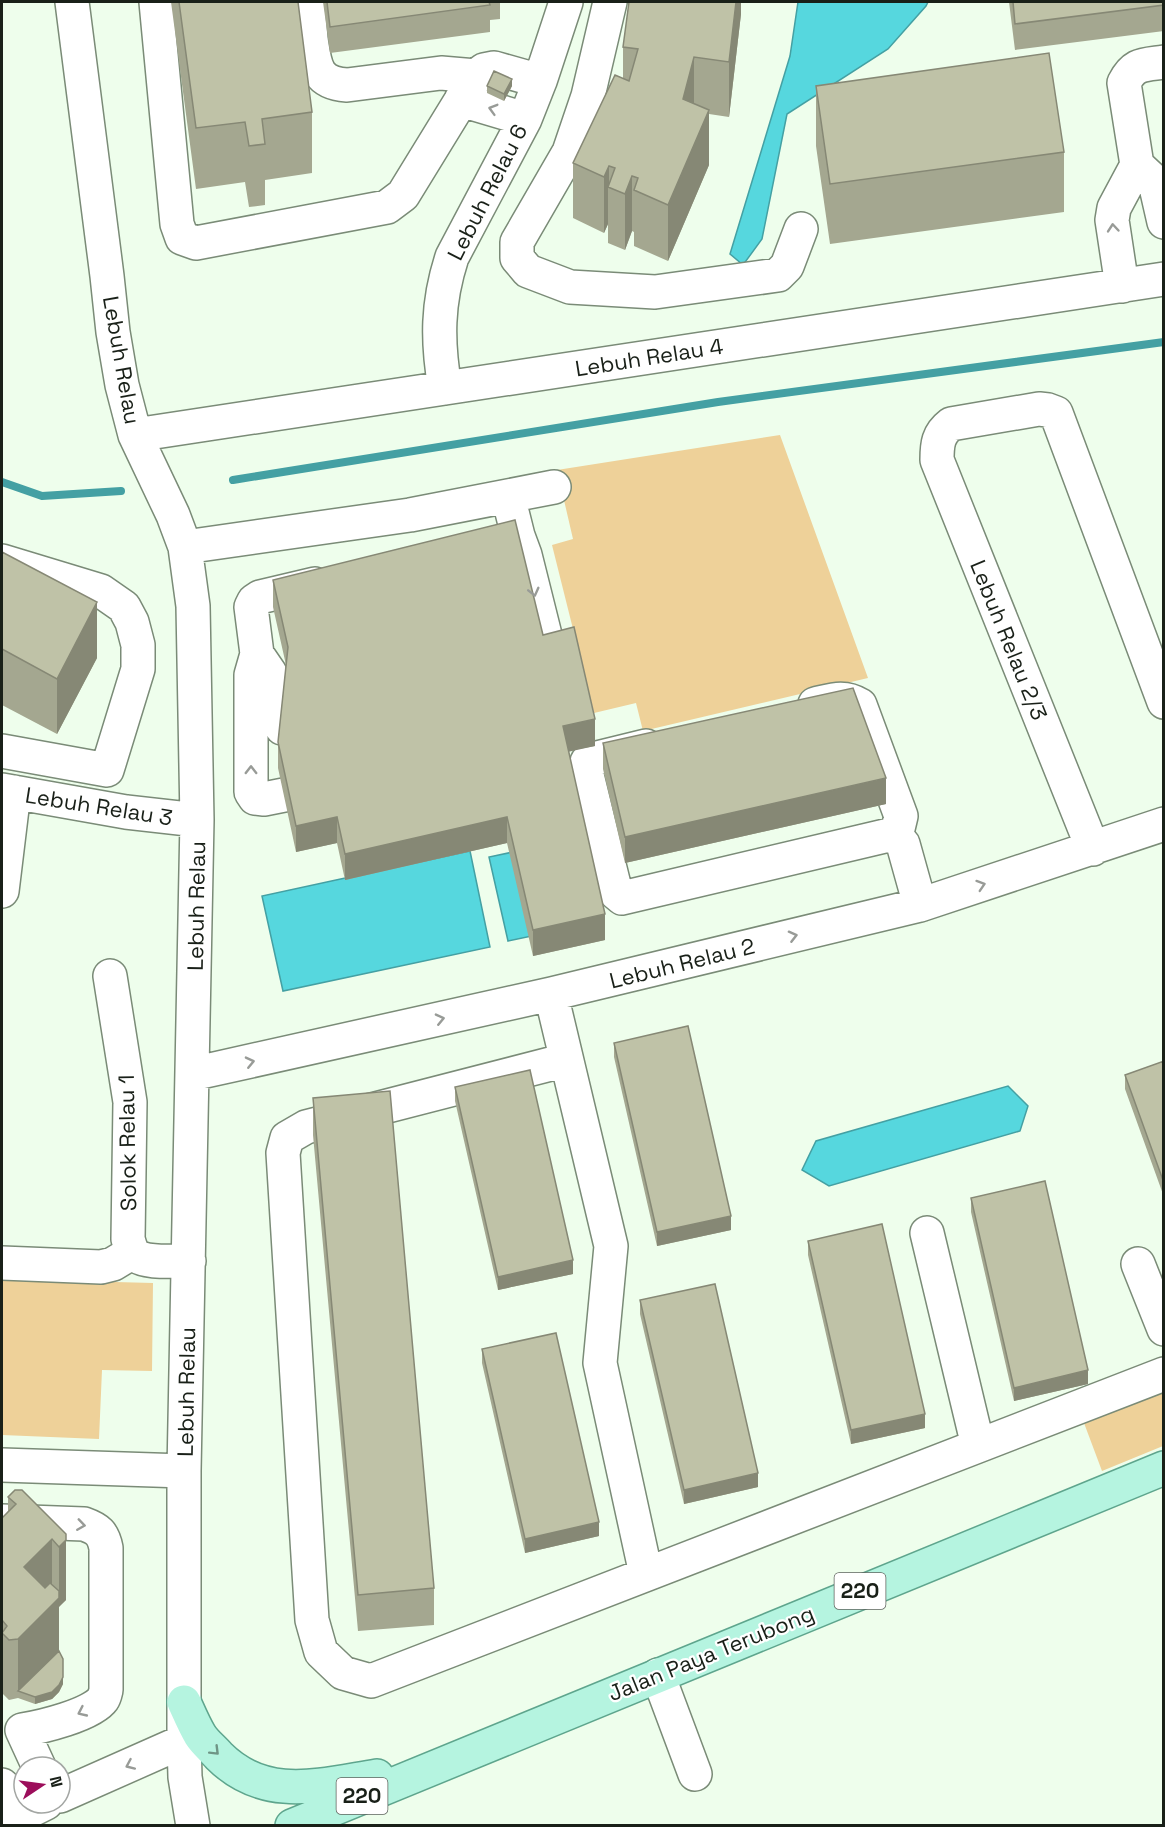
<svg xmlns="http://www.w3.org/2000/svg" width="1165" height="1827" font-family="'Space Grotesk',sans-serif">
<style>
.green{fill:#eed199}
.water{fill:#56d7de;stroke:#44a0a3;stroke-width:1.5}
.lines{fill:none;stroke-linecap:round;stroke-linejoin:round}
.stream{stroke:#44a0a3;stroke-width:8}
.minor-casing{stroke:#7a8b77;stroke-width:36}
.major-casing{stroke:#5ea58d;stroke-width:36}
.minor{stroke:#fff;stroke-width:33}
.major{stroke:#b5f4e0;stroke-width:33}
.wall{fill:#a4a790}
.shaded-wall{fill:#868875}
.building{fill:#bfc2a7;stroke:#868875;stroke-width:1.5}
.oneway{stroke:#989b97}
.oneway2{stroke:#6f9586}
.labels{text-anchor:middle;stroke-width:4.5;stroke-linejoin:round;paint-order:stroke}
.shield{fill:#fff;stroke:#5e635d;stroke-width:1.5}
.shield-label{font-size:21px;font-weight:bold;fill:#192018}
.street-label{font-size:22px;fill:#192018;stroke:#fff}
</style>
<rect width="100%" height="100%" fill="#eefeec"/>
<path class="green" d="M780 435 868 678 643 731 636 703 594 713 552 545 573 539 557 470Z
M2 1279 153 1283 152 1371 102 1370 99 1439 2 1435Z
M1163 1388V1446L1102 1471 1084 1423Z"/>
<path class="water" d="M798 2H928L926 6 888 49 787 114 762 239 743 265 730 254 790 56Z
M566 841 584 925 508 941 489 857Z
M470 851 490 947 283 991 262 896Z
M1008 1086 1028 1106 1020 1131 829 1186 802 1170 816 1141Z"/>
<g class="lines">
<path class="stream" d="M233 480 718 402 1164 342
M2 482 42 496 121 491"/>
<g class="minor-casing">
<path id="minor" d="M72 2 107 276 113 332 122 385 135 435 173 515 185 547 193 606 197 820 184 1471V1741L185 1777 193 1826
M156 2 177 224 182 238 196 243 387 207 403 195 476 76 484 70 494 68 540 81
M307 2C309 14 310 27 311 39 315 66 316 83 347 85L441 73 476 76
M610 2 588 96 569 152 517 242V258L528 271 570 287 655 292 778 275 787 266 801 229
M461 100 525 119
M1137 165 1152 179 1156 187 1164 222
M1122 286 1112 220 1114 208 1137 165 1124 83C1134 63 1143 65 1164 62
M445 388C437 341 437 303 452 257L525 119 540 81 566 2
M135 435 1164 279
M508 496 518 536 525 555 551 659
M185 547 410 515 554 487
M2 561 101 591 124 607 132 622 138 645V669L107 770 2 751
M257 654 270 673 282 728
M815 704C832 700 844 695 860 705L901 816 896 837
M646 746 593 759 587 762 586 771 616 893 622 898 889 835 896 837 903 844 920 905
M2 790 126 812 197 820
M284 795 264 799 255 798 251 792V675L257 654 251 607 254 601 260 597 315 584
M1093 849 937 460C937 444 938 434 951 424L1039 409 1048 410 1056 413 1164 702
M2 891 14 792
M110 976 130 1102 128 1239C129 1243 131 1249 133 1253 141 1264 175 1261 189 1261
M551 994 611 1246 600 1363 646 1574
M566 1060 306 1127 287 1138 283 1153 312 1620 321 1652 343 1673 371 1681 1164 1374
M192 1074 551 994 920 905 1164 824
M927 1233 978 1446
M2 1263 101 1267 113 1264 133 1252
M1138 1264 1164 1329
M2 1465 184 1471
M2 1521 84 1524C98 1529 103 1533 106 1548V1690C106 1691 104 1698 103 1699 92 1715 41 1727 22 1730L39 1767
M658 1675 695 1774
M2 1785 28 1812
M60 1796 184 1741
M2 1825 46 1803"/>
</g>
<g class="major-casing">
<path id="major" d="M184 1702C189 1713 194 1725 200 1735 205 1743 213 1749 219 1756 265 1802 320 1785 377 1776
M292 1826 1164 1468"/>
</g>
<use href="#minor" class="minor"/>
<use href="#major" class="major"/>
</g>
<path class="wall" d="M171 2H298L312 112V173L265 180V205L249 207 245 182 196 189Z
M323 2H500V19L490 20V32L330 53Z
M741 2V14L729 117 709 114V165L668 261 634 246V232L632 231 625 250 608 243V224L604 233 573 218V163L623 79V47Z
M1009 2H1164V31L1015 50Z
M487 86H512L504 101 487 93Z
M816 86 1064 152V212L830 244 816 146Z
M2 552 97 658 57 734 2 705Z
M273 580 543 635 595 746 568 751 605 940 533 956 507 843 345 880 337 843 296 852 278 768V742L286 665 273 607Z
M603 743 886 804 625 863 603 769Z
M614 1043 731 1230 657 1246 614 1057Z
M1164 1061V1197L1125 1089V1075Z
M455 1087 573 1274 498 1290 455 1101Z
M313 1098 434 1588V1625L358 1631 313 1135Z
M971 1198 1088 1384 1014 1401 971 1212Z
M808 1241 925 1428 851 1444 808 1255Z
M640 1300 758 1487 684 1504 640 1314Z
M482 1349 599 1536 525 1553 482 1363Z
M8 1497 66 1534V1600L59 1606V1651L63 1684 59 1692 52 1699 35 1704 18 1698 9 1700 2 1693V1518L8 1511Z"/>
<path class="shaded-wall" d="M736 2H741V14L729 117V62Z
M694 57V112L683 99Z
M512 79V86L504 101V94Z
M709 110V165L668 261V205Z
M609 166V188L608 187V224L604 233V177Z
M632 176V231L625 250V194Z
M97 602V658L57 734V679Z
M595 719V746L563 753V726Z
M886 778V804L625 863V837Z
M337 817V843L296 852V826Z
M507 817V843L345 880V854Z
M605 914V940L533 956V930Z
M731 1216V1230L657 1246V1232Z
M573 1260V1274L498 1290V1277Z
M1088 1370V1384L1014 1401V1388Z
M925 1414V1428L851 1444V1430Z
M758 1473V1487L684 1504V1490Z
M599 1522V1536L525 1553V1539Z
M66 1534V1600L59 1607V1547Z
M52 1539V1599L24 1567Z
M59 1598V1658L18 1691V1639Z
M63 1677V1684L59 1692 52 1699 35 1704V1697Z"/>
<path class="building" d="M179 2H298L312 112 262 119 265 144 249 146 245 122 196 128Z
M327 2H489L490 5 330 27Z
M629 2H736L729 62 694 57 683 99 709 110 668 205 634 190 638 178 632 176 625 194 608 187 615 168 609 166 604 177 573 163 615 75 629 81 638 49 623 47Z
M1013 2H1164V5L1015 24Z
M1049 53 1064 152 830 184 816 86Z
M494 71 512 79 504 94 487 86Z
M515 520 543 635 574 627 595 719 563 726 605 914 533 930 507 817 345 854 337 817 296 826 278 742 288 647 273 580Z
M2 552 97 602 57 679 2 649Z
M853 688 886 778 625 837 603 743Z
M688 1026 731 1216 657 1232 614 1043Z
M1164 1061V1183L1125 1075Z
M530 1070 573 1260 498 1277 455 1087Z
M390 1091 434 1588 358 1595 313 1098Z
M1045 1181 1088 1370 1014 1388 971 1198Z
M882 1224 925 1414 851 1430 808 1241Z
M715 1284 758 1473 684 1490 640 1300Z
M556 1333 599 1522 525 1539 482 1349Z
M15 1490H22L66 1534V1540L59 1547 52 1539 24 1567 45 1588 50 1583 59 1591V1598L18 1639 9 1640 2 1633 7 1626 2 1620V1518L16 1504 8 1497Z
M59 1651 63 1659V1677L59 1685 52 1692 35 1697 18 1691Z"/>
<defs><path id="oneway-chevron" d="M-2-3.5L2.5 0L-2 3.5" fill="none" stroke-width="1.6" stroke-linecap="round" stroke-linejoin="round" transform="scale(1.5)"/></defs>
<g class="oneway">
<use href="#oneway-chevron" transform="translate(493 109) rotate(-164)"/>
<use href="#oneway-chevron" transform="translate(1113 228) rotate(-95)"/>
<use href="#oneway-chevron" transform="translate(534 592) rotate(76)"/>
<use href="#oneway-chevron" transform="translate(251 770) rotate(-90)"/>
<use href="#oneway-chevron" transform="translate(981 885) rotate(-18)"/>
<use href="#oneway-chevron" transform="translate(793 936) rotate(-14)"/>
<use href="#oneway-chevron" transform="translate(440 1019) rotate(-13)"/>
<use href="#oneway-chevron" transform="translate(250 1062) rotate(-13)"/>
<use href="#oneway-chevron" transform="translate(81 1525) rotate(8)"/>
<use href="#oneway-chevron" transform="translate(82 1712) rotate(155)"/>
<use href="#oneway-chevron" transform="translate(130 1765) rotate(156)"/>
</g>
<use class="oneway2" href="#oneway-chevron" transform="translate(215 1751) rotate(45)"/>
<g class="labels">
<g class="shield">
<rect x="834.5" y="1573" width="51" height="36" rx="4.5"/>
<rect x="336.5" y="1778" width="51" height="36" rx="4.5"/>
</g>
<g class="shield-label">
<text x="860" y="1598">220</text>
<text x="362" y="1803">220</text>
</g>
<g class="street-label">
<text transform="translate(487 192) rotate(-63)" y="8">Lebuh Relau 6</text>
<text transform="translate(649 357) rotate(-9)" y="8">Lebuh Relau 4</text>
<text transform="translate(122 360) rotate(80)" y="8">Lebuh Relau</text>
<text transform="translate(1009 640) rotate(68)" y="8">Lebuh Relau 2/3</text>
<text transform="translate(99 806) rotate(9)" y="8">Lebuh Relau 3</text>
<text transform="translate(196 906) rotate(-89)" y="8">Lebuh Relau</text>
<text transform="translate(682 963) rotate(-14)" y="8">Lebuh Relau 2</text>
<text transform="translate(127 1143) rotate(-91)" y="8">Solok Relau 1</text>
<text transform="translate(186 1392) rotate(-89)" y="8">Lebuh Relau</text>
<text transform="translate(711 1653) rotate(-22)" y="8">Jalan Paya Terubong</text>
</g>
</g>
<rect width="1165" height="1827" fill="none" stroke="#192018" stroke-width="6"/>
<g transform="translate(42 1785) rotate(77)"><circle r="28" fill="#ffffff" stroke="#a3a6a3" stroke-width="1.5"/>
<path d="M0-4.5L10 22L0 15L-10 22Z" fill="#9c0e5b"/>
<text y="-9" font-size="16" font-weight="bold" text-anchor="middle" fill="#192018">N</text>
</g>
</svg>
